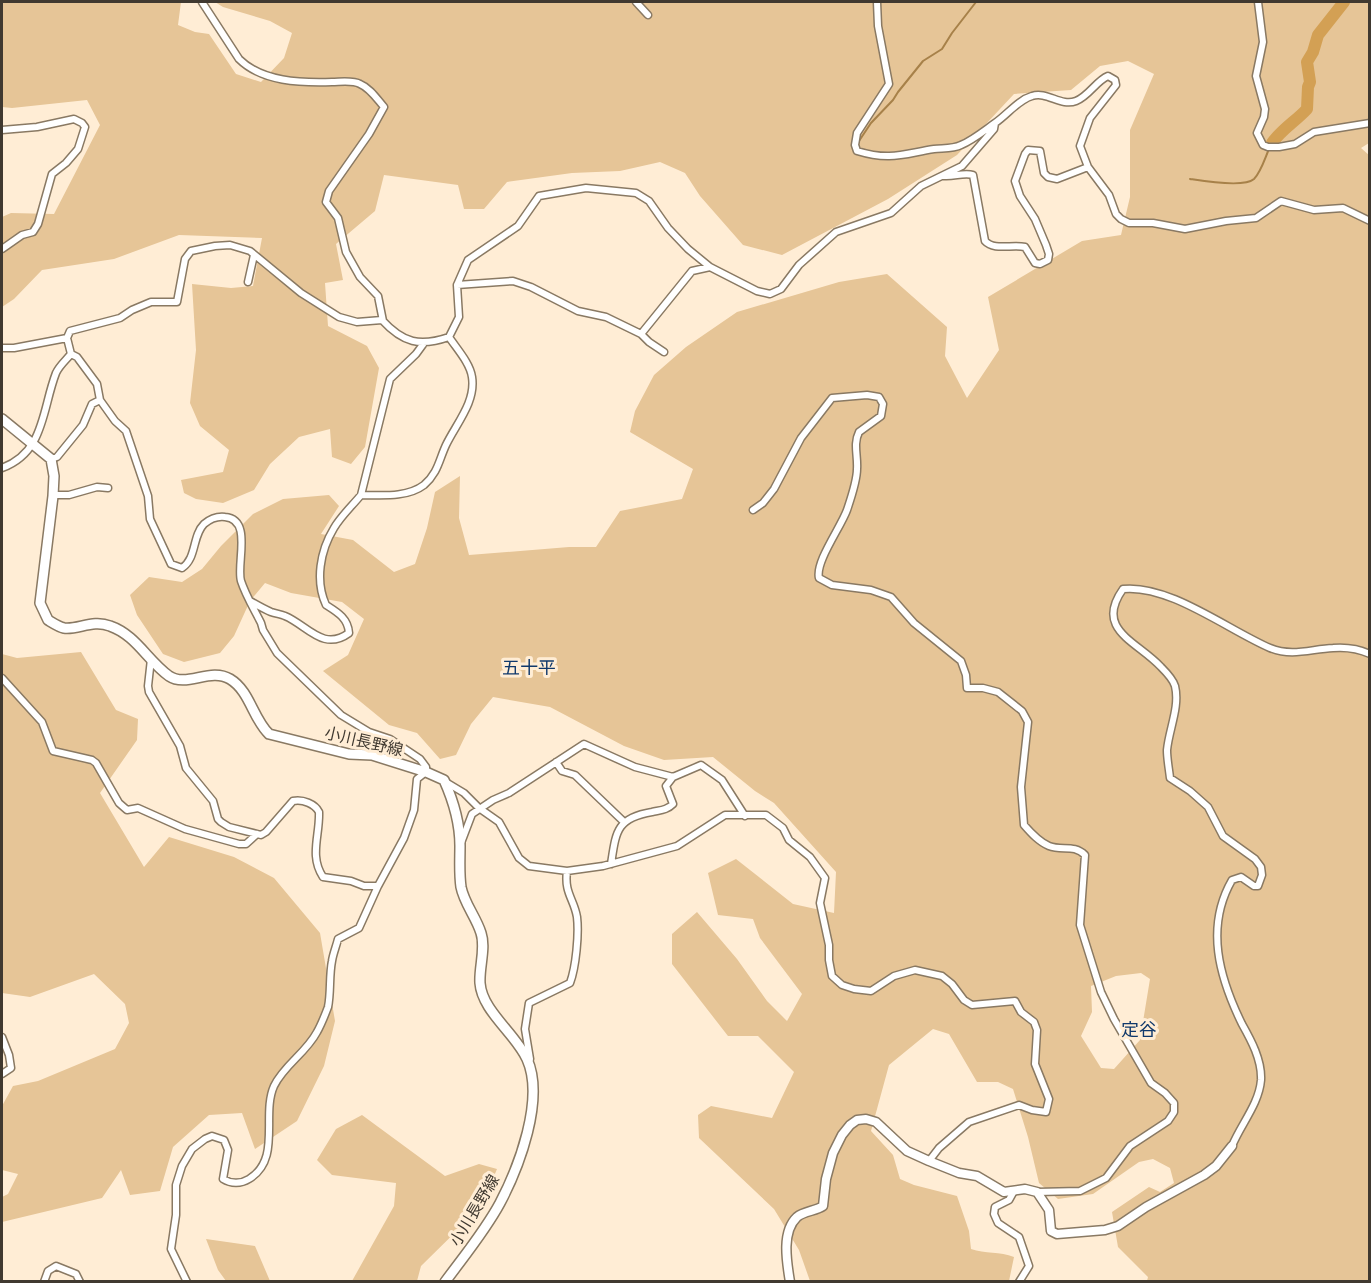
<svg xmlns="http://www.w3.org/2000/svg" width="1371" height="1283" font-family="'Work Sans','Noto Sans JP',sans-serif">
<style>
.green{fill:#e6c597;fill-rule:evenodd}
.lines{fill:none;stroke-linecap:round;stroke-linejoin:round}
.stream{stroke:#a78149;stroke-width:2}
.river{stroke:#d3a054;stroke-width:12}
.minor-casing{stroke:#897963;stroke-width:9}
.tertiary-casing{stroke:#897963;stroke-width:11}
.secondary-casing{stroke:#897963;stroke-width:12}
.minor{stroke:#fff;stroke-width:6}
.tertiary{stroke:#fff;stroke-width:8}
.secondary{stroke:#fff;stroke-width:9}
.labels{text-anchor:middle;stroke-width:6;stroke-linejoin:round;paint-order:stroke}
.street-label{font-size:16px;fill:#403930;stroke:#ffedd5}
.neighbourhood-label{font-size:18px;fill:#0f386b;stroke:#ffedd5}
</style>
<rect width="100%" height="100%" fill="#ffedd5"/>
<path class="green" d="M2 2H181L178 25 195 32 209 34 236 74 261 82 284 58 292 33 270 21 223 7 215 2H1369V143L1361 148 1370 156 1369 1281H1147L1148 1277 1118 1247 1112 1212 1149 1187 1160 1192 1174 1183 1170 1168 1153 1159 1139 1162 1093 1194 1058 1199 1039 1183 1028 1137 1013 1089 998 1082H977L949 1034 933 1029 889 1065 871 1131 893 1155 900 1179 914 1185 957 1196 969 1231 971 1249C985 1254 1000 1251 1014 1257L1009 1281H810L799 1250 774 1209 699 1138 698 1115 711 1106 772 1118 794 1072 758 1036H728L672 964V934L697 912 737 959 767 1001 787 1021 802 994 760 938 753 919 718 915 708 873 736 859 793 904 834 913 836 872 774 803 755 791 713 757 664 760 624 746 550 707 493 697 471 724 456 755 440 759 417 733 389 725 323 671 348 655 364 619 342 602 291 593 265 583 250 601 234 636 220 653 184 662 163 654 137 615 130 595 149 577 182 582 202 569 221 546 253 514 283 499 329 495 339 506 321 534 353 540 394 572 415 564 427 528 435 492 460 476 459 518 469 555 569 547H596L620 511 682 499 693 469 630 432 635 411 654 375 686 347 737 312 839 282 887 274 947 327 945 356 967 398 999 350 988 297 1082 241 1121 235 1130 197V130L1154 74 1128 61 1100 66 1071 90 1014 94 957 155 888 199 782 255 743 245 700 196 685 173 660 162 620 171 572 173 507 182 484 209H464L458 185 384 175 375 211 336 244 343 280 325 283 328 326 367 346 379 368 365 447 351 464 332 457 330 429 299 437 270 464 254 490 223 503 196 499 184 493 181 480 223 472 229 450 200 426 190 403 196 350 192 284 231 288 253 286 262 238 179 235 114 259 42 270 14 299 2 307V217L11 213 54 214 100 125 87 100 12 108 2 107ZM1141 973 1150 979 1140 1040 1114 1069 1101 1068 1081 1036 1092 1012 1091 986 1116 976Z
M81 652 116 710 138 719 137 740 100 793 144 867 169 837 234 857 274 878 320 933 335 1021 324 1066 297 1121 255 1149 242 1113 209 1115 173 1147 160 1191 130 1195 121 1170 102 1198 2 1222V1197L8 1194 18 1174 2 1170V1106L13 1086 38 1081 115 1049 129 1023 125 1004 94 974 30 997 2 993V654L17 658Z
M362 1115 445 1176 479 1164 497 1169 481 1207 421 1266 417 1281H352L394 1206 396 1183 332 1175 317 1160 336 1129Z
M206 1239 255 1246 270 1281H226L218 1270Z"/>
<g class="lines">
<path class="stream" d="M859 141 871 123 893 100 898 92 923 61 942 49 952 33 976 2
M1190 179C1203 181 1244 188 1254 179 1261 172 1265 158 1269 149"/>
<path class="river" d="M1272 143C1282 129 1296 121 1307 109L1308 87 1310 82 1307 62 1313 52 1318 35 1344 2"/>
<g class="minor-casing">
<path id="minor" d="M202 2 239 59C262 82 301 83 332 82 340 82 353 80 360 84 370 88 377 99 384 107L369 134 329 191 326 202 338 218 346 252 360 277 378 296 383 321
M636 2 648 15
M877 2 878 26 889 84 857 133 855 145 857 151C890 161 903 154 934 149 943 148 953 149 961 145 973 140 985 130 995 123 1007 115 1018 100 1032 96 1047 91 1061 107 1076 101 1089 96 1096 81 1108 76L1115 80 1116 85 1090 118 1080 146 1088 167 1109 195 1116 214 1121 219 1129 223H1153L1185 229 1226 221 1256 218 1281 201 1314 210 1343 208 1370 221
M1258 2 1263 42 1256 76 1265 109 1264 117 1257 133 1263 145 1268 147H1279L1295 144 1314 132 1370 123
M2 130 37 127 74 119 82 123 85 127 78 149 66 163 52 174 38 224 33 232 22 235 2 249
M944 176C954 177 964 172 973 175L985 241C994 251 1012 244 1025 247L1035 263 1040 264 1048 260 1049 254 1046 245 1035 219 1020 196 1015 181 1025 154 1028 150 1040 151 1044 173 1048 177 1057 179 1088 167
M248 282 254 255
M457 285 513 281 531 287 578 311 606 317 641 334 649 342 664 352
M641 334 692 271 710 267
M2 348H14L67 338 70 331 120 318 132 310 151 302H177L185 259 191 251 215 246 230 245 250 251 301 293 339 317 357 322 382 320C403 343 420 347 449 337L459 317 457 285 468 260 518 226 539 196 586 188 636 193 649 201 668 228 688 249 710 267 757 291 770 294 781 289 799 265 836 232 891 213 921 186 962 166 994 129 995 123
M71 354 77 357 97 384 100 400 115 421 126 431 148 496 150 519 171 564 182 568C197 558 192 536 204 524 210 519 217 516 225 517 253 519 236 564 241 581 246 596 254 609 261 623L263 630 277 653 341 715 369 732 390 739 420 759 426 767V772L417 779 414 810 404 838 378 886 359 928 338 939C336 947 333 954 332 961 329 976 331 993 328 1007 325 1015 321 1025 317 1032 306 1053 284 1065 274 1086 261 1115 282 1159 249 1179 241 1184 231 1184 223 1179L228 1150 224 1140 212 1136 205 1139 192 1149 182 1166 176 1185V1215L171 1249 187 1282
M51 459 57 457 83 425 92 404 100 400
M2 468C45 452 42 409 56 373 59 366 66 360 71 354L67 338
M53 495H69L97 487 108 488
M361 495 390 379 416 354 424 343
M753 510 763 503 774 489 801 438 832 398 867 395 879 397 883 404 881 416 859 432C853 444 858 456 857 469 857 481 851 498 847 510 841 527 815 562 819 578L832 585 871 590 891 597 914 623 961 661 966 675 967 688H983L998 692 1022 711 1028 722 1021 787 1024 825C1031 833 1039 842 1049 846 1062 851 1074 844 1085 855L1080 925 1101 992 1114 1019 1151 1083 1165 1093 1174 1103V1112L1168 1121 1130 1146 1106 1178 1080 1191 1037 1192
M250 601C257 605 264 609 271 612 276 614 281 614 285 616 307 625 323 652 349 633 348 618 337 612 326 605 315 581 320 551 334 528 341 516 352 506 361 495 380 495 407 498 424 485 438 473 439 460 446 445 456 424 476 402 472 377 470 363 457 349 449 337
M151 659 148 686 149 692 180 746 186 768 213 801 218 819 221 822 229 827 261 835 266 832 293 801C303 799 315 804 319 812 320 835 309 856 323 877L351 881 364 886H378
M2 678 42 722 53 751 92 760 96 763 119 803 127 810 138 808 185 829 239 844H246L257 834
M556 762 562 771 575 775 623 821
M444 781 464 793 479 808 499 822 519 858 529 866 567 871 603 866 677 846 725 815H766L783 828 789 840 810 857 825 878 820 903 829 945V960L832 976 842 985 854 989 871 991 894 976 915 970 942 976 952 984 964 1000 972 1005 1015 1001 1021 1012 1034 1022 1037 1030 1035 1064 1049 1099 1046 1112 1032 1110 1019 1105 969 1122 939 1148 929 1161
M461 843 472 814 493 800 509 793 584 744 635 767 673 777 701 765 722 780 745 816
M611 864C616 832 616 818 652 812 661 810 667 810 673 804L666 786 673 777
M2 1037 9 1055 11 1068 2 1074
M529 1059H530L525 1029 529 1003 570 983C576 967 579 934 577 917 574 899 564 893 567 871
M1232 1146C1241 1124 1259 1104 1261 1080 1262 1060 1251 1040 1242 1024 1219 977 1205 927 1232 880L1241 877 1254 886H1258L1262 875 1261 867 1255 859 1223 836 1208 807 1190 791 1170 778C1169 769 1167 759 1167 750 1169 729 1180 707 1175 686 1173 679 1166 672 1161 667 1137 641 1094 630 1123 589 1169 584 1228 630 1270 648 1292 657 1311 649 1333 648 1345 647 1359 649 1370 654
M1014 1191 1009 1200 995 1207 994 1214 998 1223 1019 1237 1029 1266 1019 1282
M44 1282 48 1271 56 1266 76 1274 80 1282"/>
</g>
<g class="tertiary-casing">
<path id="tertiary" d="M790 1282C787 1263 781 1232 797 1217 804 1211 816 1211 823 1206L826 1179 833 1153 842 1135 850 1125 857 1120 866 1119 876 1122 907 1151 929 1161 959 1173 977 1176 1004 1192 1025 1189 1037 1192 1049 1210 1051 1231 1057 1234 1105 1230 1118 1226 1146 1207 1204 1175 1216 1166 1232 1146"/>
</g>
<g class="secondary-casing">
<path id="secondary" d="M2 419 51 459 54 476 53 496 40 603 48 620C53 623 59 627 64 628 78 630 93 619 110 626 136 635 147 660 169 676 187 688 210 667 230 679 250 691 253 719 269 734L349 754 372 755 426 772 444 780C453 800 460 824 460 846 460 860 459 873 461 887 464 903 476 917 481 933 486 948 479 967 480 983 482 1011 515 1033 527 1059 545 1099 519 1167 500 1203 485 1231 464 1256 445 1282"/>
</g>
<use href="#minor" class="minor"/>
<use href="#tertiary" class="tertiary"/>
<use href="#secondary" class="secondary"/>
</g>
<g class="labels">
<g class="street-label">
<text transform="translate(364 741) rotate(13)" y="6">小川長野線</text>
<text transform="translate(474 1210) rotate(-59)" y="6">小川長野線</text>
</g>
<g class="neighbourhood-label">
<text x="529" y="674">五十平</text>
<text x="1139" y="1036">定谷</text>
</g>
</g>
<rect width="1371" height="1283" fill="none" stroke="#403930" stroke-width="6"/>
</svg>
